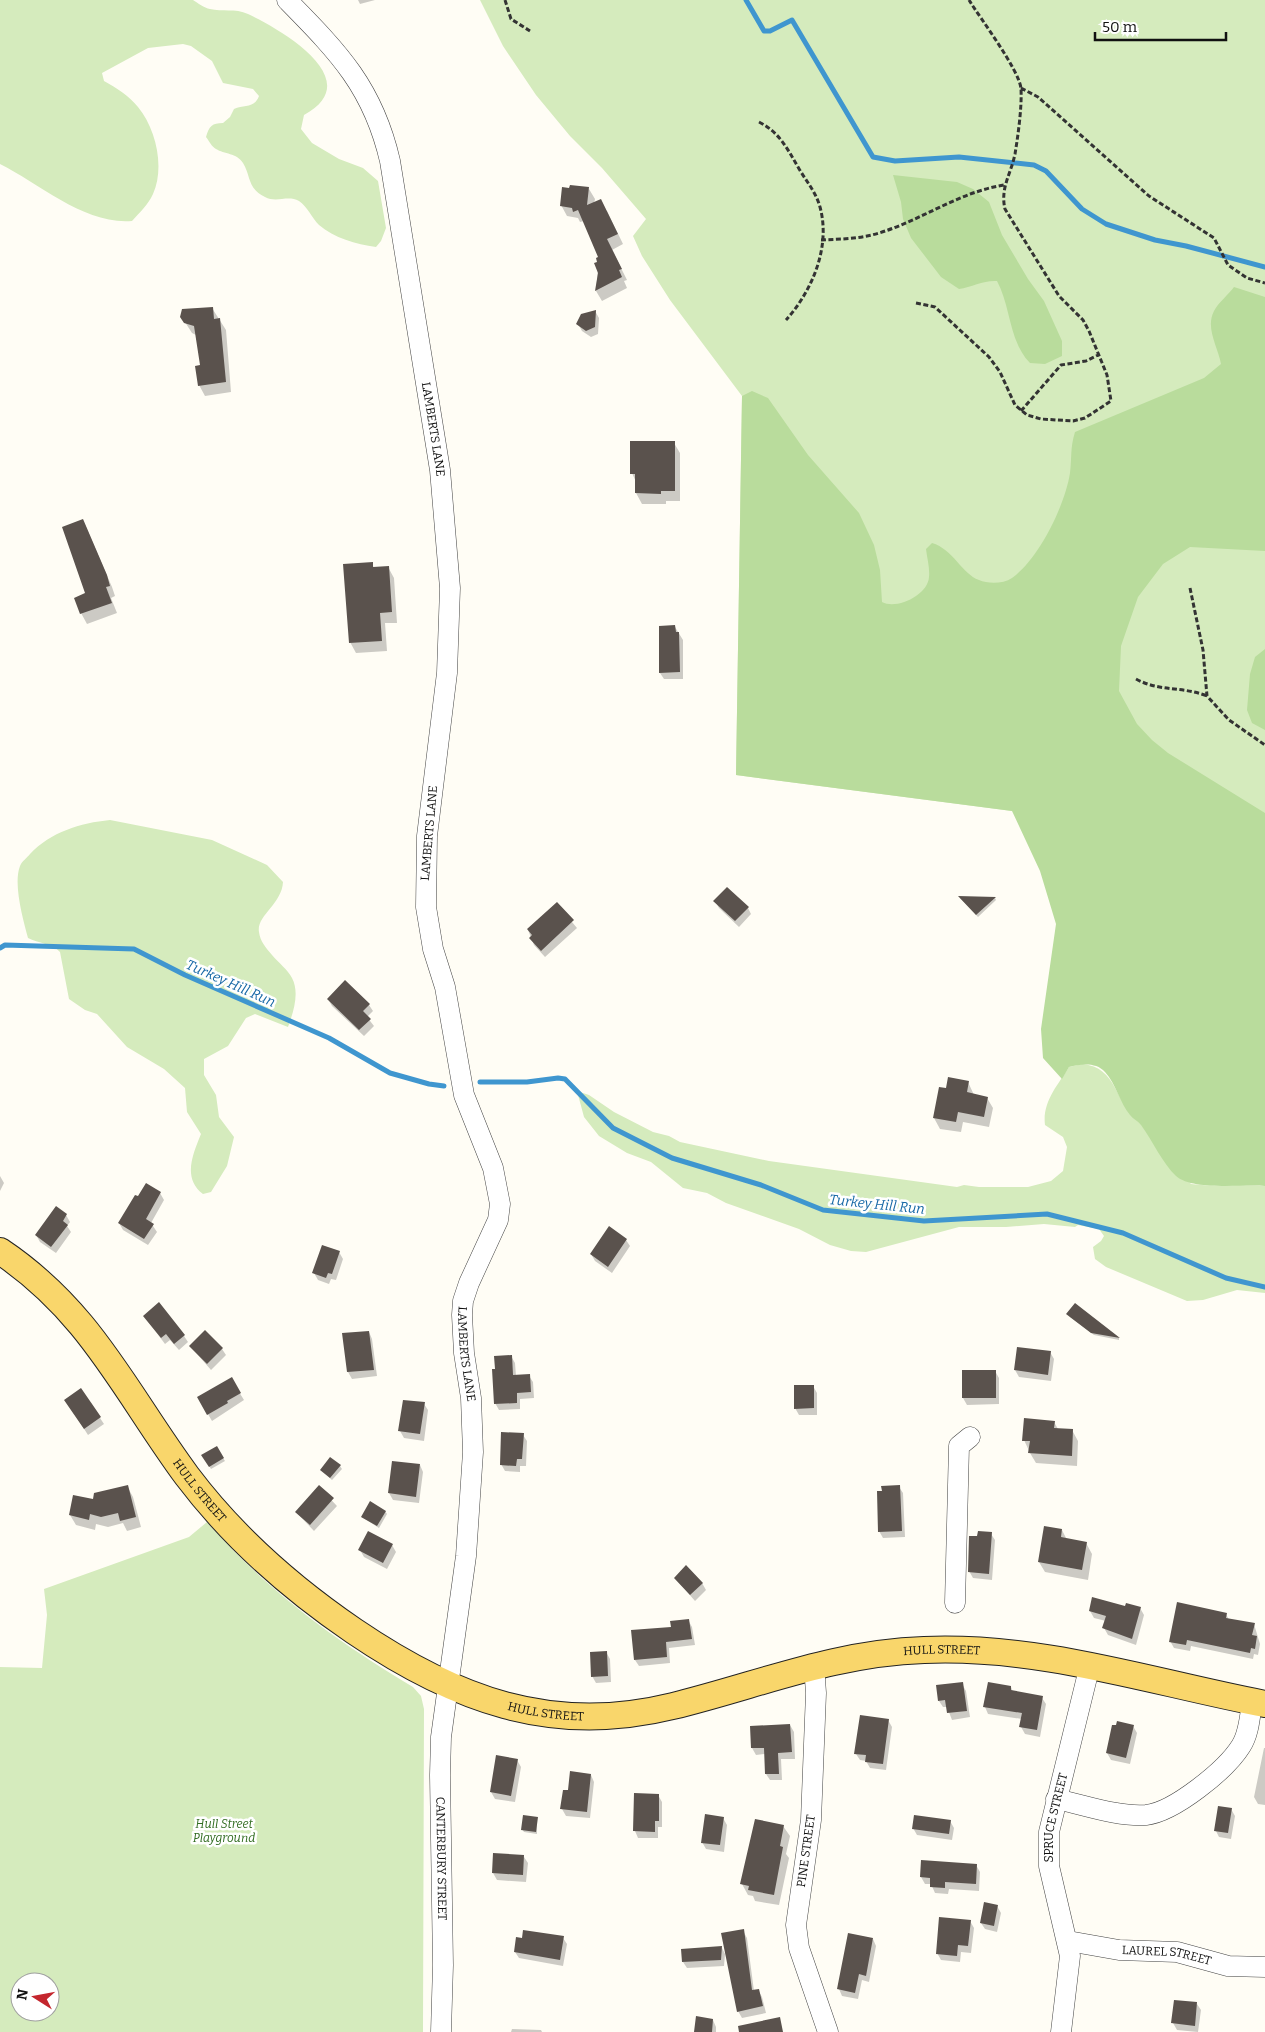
<svg xmlns="http://www.w3.org/2000/svg" width="1265" height="2032" font-family="Bitter,serif">
<style>
.green{fill:#d5ebbd;fill-rule:evenodd}
.forest{fill:#b9dc9c}
.shadow{fill:#0003}
.lines{fill:none;stroke-linecap:round;stroke-linejoin:round}
.stream{stroke:#3f96cf;stroke-width:5}
.building{fill:#5a524d}
.minor-casing{stroke:#444;stroke-width:21}
.major-casing{stroke:#222;stroke-width:28}
.path{stroke:#333;stroke-width:3;stroke-dasharray:5 2.5;stroke-linecap:butt}
.minor{stroke:#fff;stroke-width:20}
.major{stroke:#f9d66b;stroke-width:26}
.labels{text-anchor:middle;stroke-width:5;stroke-linejoin:round;paint-order:stroke}
.street-label{font-size:12px;fill:#111;stroke:#fff}
.park-label{font-size:12px;font-style:italic;fill:#2f6b1f;stroke:#fff}
.water-label{font-size:14px;font-style:italic;fill:#1768a6;stroke:#fff}
</style>
<rect width="100%" height="100%" fill="#fffdf5"/>
<path class="green" d="M0 0H193C198 3 204 8 210 9 222 12 235 8 248 14 280 29 369 80 304 115L301 129 312 143 339 159 363 168 378 181 386 228 381 241 376 247C356 244 334 238 319 225 312 218 307 206 299 201 288 195 276 203 265 197 247 188 251 176 243 163 237 153 224 154 216 149 212 147 209 141 206 137 209 126 212 123 223 123L230 117 234 109C244 104 254 109 259 96L253 89 223 83 212 61 191 46 183 44 148 48 102 73 104 81C117 88 129 96 138 107 156 129 165 167 153 194 148 205 140 212 132 221 85 225 40 184 0 164Z
M480 0H1265V844L736 775 742 396 670 300 642 256 633 236 646 219 602 168 570 136 536 95 503 46Z
M110 820 212 840 267 865 283 882C282 904 256 916 259 932 260 941 266 948 272 955 278 962 288 970 292 978 300 993 293 1013 288 1027L255 1014 246 1018 228 1046 204 1059V1075L216 1095 219 1117 234 1137 227 1166 211 1192 203 1194C182 1178 193 1154 201 1134L187 1112 185 1088 164 1069 127 1047 97 1014 85 1010 69 999 60 952C53 944 38 943 28 938 23 919 13 884 20 866 22 861 27 858 30 854 51 832 80 823 110 820Z
M1082 1064C1118 1067 1114 1103 1140 1123L1191 1184C1216 1187 1240 1184 1265 1186V1293L1237 1290 1203 1300 1187 1301 1106 1267 1095 1259 1093 1247 1101 1241 1104 1236 1099 1229 1078 1225 1075 1227 1044 1224 1006 1227H959L866 1252 851 1251 830 1245 799 1229 726 1203 707 1193 683 1188 651 1162 627 1153 599 1136 584 1117 577 1091 589 1095 614 1112 653 1132 669 1136 680 1142 769 1161 957 1187 964 1185 979 1187H1028L1051 1181 1063 1171 1067 1147 1063 1137 1045 1125C1042 1102 1058 1085 1069 1067Z
M207 1522C270 1593 333 1639 413 1687L421 1696 424 1709 423 2032H0V1667L42 1668 47 1615 44 1589 189 1537ZM20 1982H50V2012H20Z"/>
<path class="forest" d="M893 175 957 182 973 189 989 202 1002 235 1028 279 1044 301 1062 341V356L1045 364 1030 363C1009 342 1011 307 997 281 984 280 972 287 959 289L941 277 911 238 903 219 901 202Z
M1234 287 1265 297V551L1190 547 1163 564 1138 597 1121 646 1119 691 1137 724 1152 740 1168 753 1265 813V1186C1242 1184 1193 1191 1176 1176 1163 1164 1152 1140 1141 1125 1138 1121 1133 1119 1130 1115 1120 1103 1116 1084 1105 1072 1096 1062 1081 1064 1069 1067L1062 1079 1043 1058 1041 1029 1056 924 1040 871 1012 811 736 775 742 396 752 391 768 398 808 455 859 513 874 545 880 570 882 602C897 610 928 595 929 577 930 568 927 558 926 549L932 543C953 549 962 574 979 580 988 584 1003 584 1012 578 1039 559 1065 505 1070 473 1072 457 1070 448 1075 432L1204 378 1221 364C1218 347 1205 328 1214 311 1218 303 1229 294 1234 287Z
M1265 649V730L1252 723 1247 710 1250 674 1255 657Z"/>
<path class="shadow" d="M358 0H375L360 4Z
M589 189 595 199 594 204 607 211 623 244 612 250 627 280 624 281 627 288 602 301 596 291 599 258 584 221 580 222 578 218 567 216 561 205Z
M212 308 226 330 231 392 205 396 199 385 201 366 196 335 192 333 181 316Z
M595 311 599 318 598 334 591 337 582 331 578 324Z
M674 443 680 453V501H666V504H642L636 493V482L632 473Z
M83 520 112 587 115 596 111 598 117 613 87 624 81 613 87 594Z
M372 564 374 568 388 567 394 578 397 623H385L387 651 356 653 350 642Z
M675 627 683 640V679H664L660 673Z
M960 898H995L996 900 978 917Z
M715 901 748 908 751 914 739 927 719 908Z
M557 904 577 928 545 957 534 945 528 930Z
M328 999 369 1005 373 1011 367 1017 374 1026 364 1036 332 1006Z
M968 1082 974 1095 987 1098 993 1108 989 1127 963 1122 961 1132 940 1129 934 1118 947 1090Z
M0 1176 4 1183 0 1191Z
M160 1193 164 1200 151 1223 157 1232 148 1245 123 1230 119 1223 138 1198Z
M57 1208 66 1215 70 1222 67 1226 71 1232 56 1253 40 1242 36 1235Z
M626 1240 630 1246 612 1273 595 1261 591 1254Z
M339 1252 343 1259 336 1280 331 1279 329 1284 318 1280 314 1273Z
M1075 1305 1119 1338V1340L1094 1335 1070 1317 1068 1314Z
M144 1316 184 1336 188 1342 179 1350 170 1340 165 1344Z
M369 1332 372 1339 377 1376 352 1379 348 1372 344 1335Z
M191 1347 222 1349 226 1355 211 1370Z
M1050 1352 1054 1359 1051 1381 1019 1377 1015 1370Z
M511 1356 515 1363 516 1376H529L533 1382 534 1398 520 1399V1409L499 1410 495 1403 496 1370Z
M995 1371 999 1378V1404L967 1405 963 1398Z
M231 1379 244 1400 212 1421 198 1397Z
M813 1386 817 1393V1415H799L795 1408Z
M424 1404 428 1410 424 1441 404 1438 400 1431Z
M70 1407 100 1418 104 1424 88 1435Z
M1054 1422 1058 1429 1072 1430 1078 1441 1077 1466 1036 1463 1030 1453 1024 1440Z
M523 1435 527 1441 526 1466H520V1472L505 1471 501 1464Z
M216 1447 225 1461 211 1469 203 1455Z
M420 1465 423 1472 419 1503 393 1500 389 1493Z
M340 1466 342 1469 332 1480 321 1470Z
M127 1486 133 1497 141 1527 127 1531 123 1523 108 1527 96 1524 95 1530 76 1525 70 1515Z
M319 1487 337 1506 314 1531 296 1512Z
M899 1487 903 1493 905 1537 883 1538 879 1531Z
M385 1511 387 1514 379 1528 362 1517Z
M1062 1530 1067 1540 1086 1543 1092 1554 1088 1580 1045 1572 1039 1562Z
M991 1534 995 1540 992 1580 973 1578 969 1571 978 1538Z
M392 1545 396 1552 387 1569 364 1557 360 1550Z
M675 1578 702 1583 706 1590 695 1601Z
M1126 1608H1140L1144 1615 1136 1645 1108 1635 1104 1628 1106 1621 1094 1618 1090 1611Z
M1226 1614 1229 1620 1254 1624 1260 1644 1258 1655 1254 1654 1253 1659 1191 1646 1190 1651 1174 1648 1170 1641Z
M688 1620 692 1627 695 1645 669 1648 670 1663 639 1666 635 1660 672 1628Z
M606 1652 610 1659 611 1682 596 1683 592 1676Z
M962 1684 966 1691 970 1717 952 1720 947 1707H943L939 1701Z
M1011 1687 1013 1692 1042 1698 1046 1704 1040 1737 1025 1734 1021 1727 1022 1719 988 1714 985 1707Z
M888 1720 892 1727 886 1770 870 1768 866 1761 860 1760 856 1754Z
M790 1725 794 1732 795 1759H781L782 1780H770L766 1774 765 1754 756 1755 752 1748Z
M1133 1726 1137 1733 1130 1764 1111 1760 1107 1753Z
M1264 1748H1265V1805L1258 1804 1254 1797Z
M517 1760 521 1767 515 1802 495 1799 491 1792Z
M591 1775 594 1782 590 1818 566 1816 562 1809 569 1792Z
M635 1795H658L662 1802V1827H658V1838H638L635 1831Z
M1231 1809 1235 1816 1231 1839 1219 1837 1216 1831Z
M537 1818V1834L524 1832 522 1829Z
M723 1818 727 1825 724 1852 706 1849 702 1842Z
M950 1821 954 1828 952 1840 917 1835 913 1828Z
M783 1826 790 1836 786 1854 789 1858 779 1905 755 1901 753 1896 748 1895 742 1884Z
M494 1855 524 1857 528 1863 526 1882 497 1880 493 1873Z
M976 1865 980 1872 979 1891 949 1889 948 1894 935 1893 931 1884H925L921 1877Z
M997 1906 1001 1913 997 1932 985 1929 981 1923Z
M970 1921 974 1928 971 1953 961 1952 960 1962 941 1960 937 1953Z
M743 1931 747 1938 754 1991 758 1990 762 1997 766 2013 742 2018 738 2011Z
M563 1938 567 1944 563 1966 519 1958 515 1952Z
M873 1939 876 1946 869 1982 862 1980 858 1999 842 1996 839 1989Z
M722 1948 725 1954 724 1966 687 1968 683 1962Z
M1197 2004 1201 2010 1198 2032 1177 2030 1173 2023Z
M713 2020 716 2027V2032H695Z
M512 2029 541 2030 542 2032H511Z"/>
<g class="lines">
<path class="stream" d="M746 0 764 31H770L792 20 873 157 895 161 959 157 1034 165 1046 171 1082 209 1106 224 1155 240 1186 246 1265 267
M0 948 5 945 134 949 185 975 329 1038 390 1073 429 1084 444 1086
M480 1082H527L558 1078 565 1079 613 1128 672 1158 761 1185 823 1210 924 1221 1047 1214 1123 1233 1226 1278 1265 1287"/>
</g>
<path class="building" d="M570 185 589 187 587 205 601 199 618 234 607 239 622 269 619 270 622 277 595 291 598 273 594 263 597 262 596 258 598 257 578 210 573 212 572 208 560 206 562 187 569 188Z
M213 307 214 319 220 318 226 382 198 386 195 366 200 365 194 326 184 323 180 317 182 309Z
M596 310 595 327 586 331 576 324 581 314Z
M630 441H675V491H661V494L635 493V474H630Z
M83 519 107 575 110 586 106 587 112 603 80 614 74 598 85 593 62 527Z
M373 562V567L389 566 392 612 380 613 382 641 349 643 343 564Z
M675 625 676 632H679L680 672 659 673V626Z
M727 887 749 907 735 921 713 901Z
M958 896 996 897 976 915Z
M557 902 574 920 541 951 529 938 532 935 527 929Z
M345 980 370 1004 363 1011 371 1019 359 1030 327 999Z
M948 1077 969 1081 967 1092 988 1097 984 1117 958 1112 956 1122 933 1118 939 1087 946 1088Z
M146 1183 161 1192 146 1219 154 1224 144 1239 118 1223 135 1195 138 1196Z
M56 1206 67 1214 63 1221 68 1225 51 1247 35 1235Z
M609 1226 627 1239 608 1267 590 1254Z
M322 1245 340 1251 332 1274 328 1273 326 1278 312 1273Z
M159 1302 185 1335 174 1344 166 1334 161 1338 143 1316Z
M1075 1303 1120 1338 1091 1333 1066 1314Z
M205 1330 223 1348 207 1364 189 1346Z
M369 1331 374 1370 347 1372 342 1333Z
M1017 1347 1051 1351 1048 1375 1014 1370Z
M512 1355 513 1375 530 1374 531 1392 517 1393V1403L494 1404 492 1369H495L494 1356Z
M962 1370H996V1398H962Z
M232 1377 241 1393 227 1401 228 1403 207 1415 197 1397Z
M794 1385H814V1408L794 1409Z
M81 1388 101 1417 84 1429 64 1400Z
M403 1400 425 1402 420 1434 398 1431Z
M1024 1418 1055 1421 1054 1428 1073 1429 1072 1456 1028 1453 1030 1441H1022Z
M501 1432 524 1433 522 1459H517L516 1466 500 1465Z
M217 1446 224 1458 209 1467 201 1455Z
M330 1457 341 1465 330 1478 320 1470Z
M392 1461 420 1464 416 1497 388 1493Z
M128 1485 136 1517 120 1521 118 1513 101 1517 90 1514 89 1520 69 1515 73 1495 93 1499 94 1493Z
M319 1485 334 1498 310 1525 295 1512Z
M900 1485 902 1531 878 1532 877 1491H882L881 1486Z
M370 1501 386 1511 377 1526 361 1517Z
M1044 1526 1062 1529 1061 1537 1087 1542 1082 1570 1038 1562Z
M368 1531 393 1544 383 1563 358 1550Z
M978 1531 992 1532 989 1574 968 1572 969 1536H977Z
M686 1565 703 1583 690 1595 674 1578Z
M1092 1597 1125 1606 1126 1603 1141 1607 1132 1639 1102 1628 1106 1616 1089 1611Z
M1177 1602 1227 1613 1226 1618 1255 1623 1252 1635 1257 1636 1255 1649 1251 1648 1250 1653 1187 1640 1186 1645 1169 1642Z
M689 1619 692 1639 666 1642 667 1657 634 1660 631 1630 671 1627 670 1621Z
M607 1651 608 1676 591 1677 590 1652Z
M963 1682 967 1711 947 1713 945 1700 938 1701 936 1685Z
M988 1682 1011 1686V1690L1043 1696 1037 1730 1019 1727 1022 1713 983 1707Z
M860 1715 889 1719 883 1764 865 1762 866 1755 854 1754Z
M1117 1721 1134 1725 1126 1758 1106 1753 1112 1725H1116Z
M790 1724 792 1752 778 1753 779 1774H765L764 1748H751L750 1726Z
M496 1755 518 1759 511 1796 490 1792Z
M570 1771 591 1774 587 1812 560 1809 563 1790H568Z
M634 1793 659 1794V1821H655V1832L633 1831Z
M1218 1806 1232 1808 1228 1833 1214 1831Z
M705 1814 724 1817 720 1845 701 1843Z
M523 1815 538 1817 536 1832 521 1830Z
M914 1815 951 1820 949 1834 912 1829Z
M755 1819 784 1825 780 1846 783 1847 774 1895 748 1890 749 1886 740 1884Z
M493 1853 524 1855 523 1875 492 1873Z
M921 1860 977 1864 976 1884 945 1882V1888L930 1887V1878L920 1877Z
M984 1902 998 1905 994 1926 980 1923Z
M939 1917 971 1920 968 1946 958 1945 957 1956 936 1954Z
M744 1929 752 1990 759 1989 763 2006 737 2012 721 1933Z
M523 1930 564 1936 560 1960 514 1952 516 1937 522 1938Z
M848 1933 873 1938 866 1976 859 1974 855 1993 837 1989Z
M722 1946 721 1960 682 1962 681 1949Z
M1174 2000 1197 2002 1195 2026 1171 2023Z
M696 2016 713 2019 712 2032H694Z
M780 2017 783 2032H739L738 2026Z"/>
<g class="lines">
<g class="minor-casing">
<g id="minor">
<path id="s1" d="M287 0C338 52 373 87 390 161L440 470 450 588 447 673 427 836 426 907 433 949 445 987 464 1095 493 1168 500 1204 498 1220 469 1283 463 1301 462 1315 464 1353 471 1398 473 1452 466 1556 441 1737 440 1775 443 1965 441 2032"/>
<path d="M955 1603 959 1446 970 1437"/>
<path d="M814 1665 816 1693 811 1820 796 1925 799 1948 828 2032"/>
<path d="M1056 1799C1085 1805 1117 1817 1146 1815 1174 1812 1226 1770 1241 1746 1249 1734 1250 1716 1252 1702"/>
<path id="s2" d="M1068 1941 1119 1950 1177 1952 1228 1966 1265 1967"/>
<path id="s3" d="M1061 2032 1070 1956 1049 1866V1832L1090 1665"/>
</g>
</g>
<g class="major-casing">
<g id="major">
<path id="s4" d="M0 1251C91 1312 125 1392 187 1476 233 1537 291 1588 354 1631 454 1699 551 1736 673 1706 759 1685 833 1653 924 1650 1041 1645 1151 1682 1265 1704"/>
</g>
</g>
<path class="path" d="M505 0 511 19 530 31
M1021 88 1038 97 1149 196 1214 238 1228 265 1247 278 1265 283
M759 122C779 132 787 148 798 167 806 181 816 192 820 207 831 247 812 291 786 320
M821 240C840 239 860 239 879 233 922 220 959 192 1004 185
M916 303 935 307 989 357 1000 372 1015 405 1027 415 1041 419 1073 421 1085 418 1111 401 1107 375 1089 331 1083 320 1059 296 1005 209C1000 188 1011 174 1015 154 1018 136 1022 107 1021 89 1020 71 980 18 969 0
M1021 411 1061 365 1086 361 1098 355
M1190 588 1203 650 1207 696 1229 720 1265 745
M1136 679C1160 692 1182 686 1207 696"/>
<use href="#minor" class="minor"/>
<use href="#major" class="major"/>
</g>
<g class="labels">
<g class="street-label">
<text dy="4" stroke="none"><textPath href="#s1" startOffset="466">LAMBERTS LANE</textPath></text>
<text transform="translate(429 833) rotate(-85)" y="4">LAMBERTS LANE</text>
<text dy="4" stroke="none"><textPath href="#s1" startOffset="1411">LAMBERTS LANE</textPath></text>
<text dy="4" stroke="none"><textPath href="#s4" startOffset="314">HULL STREET</textPath></text>
<text dy="4" stroke="none"><textPath href="#s4" startOffset="1138">HULL STREET</textPath></text>
<text dy="4" stroke="none"><textPath href="#s4" startOffset="734">HULL STREET</textPath></text>
<text dy="4" stroke="none"><textPath href="#s3" startOffset="218">SPRUCE STREET</textPath></text>
<text transform="translate(806 1851) rotate(-82)" y="4">PINE STREET</text>
<text dy="4" stroke="none"><textPath href="#s1" startOffset="1918">CANTERBURY STREET</textPath></text>
<text dy="4" stroke="none"><textPath href="#s2" startOffset="100">LAUREL STREET</textPath></text>
</g>
<g class="park-label">
<text x="224" y="1828">Hull Street<tspan x="224" dy="14">Playground</tspan></text>
</g>
<g class="water-label">
<text transform="translate(231 983) rotate(24)" y="5">Turkey Hill Run</text>
<text transform="translate(877 1204) rotate(6)" y="5">Turkey Hill Run</text>
</g>
</g>
<g transform="translate(35 1997) rotate(281)"><circle r="24" fill="#ffffff" stroke="#a0a0a0"/>
<path d="M0-4L9 19L0 12L-9 19Z" fill="#c4262e"/>
<text y="-8" font-size="14" font-weight="bold" text-anchor="middle" fill="#111111">N</text>
</g>
<path d="M1095 32v8h131v-8" fill="none" stroke="#111111" stroke-width="2.5"/>
<text x="1102" y="32" font-size="15" fill="#111111" stroke="#ffffff" stroke-width="4" paint-order="stroke">50 m</text>
</svg>
